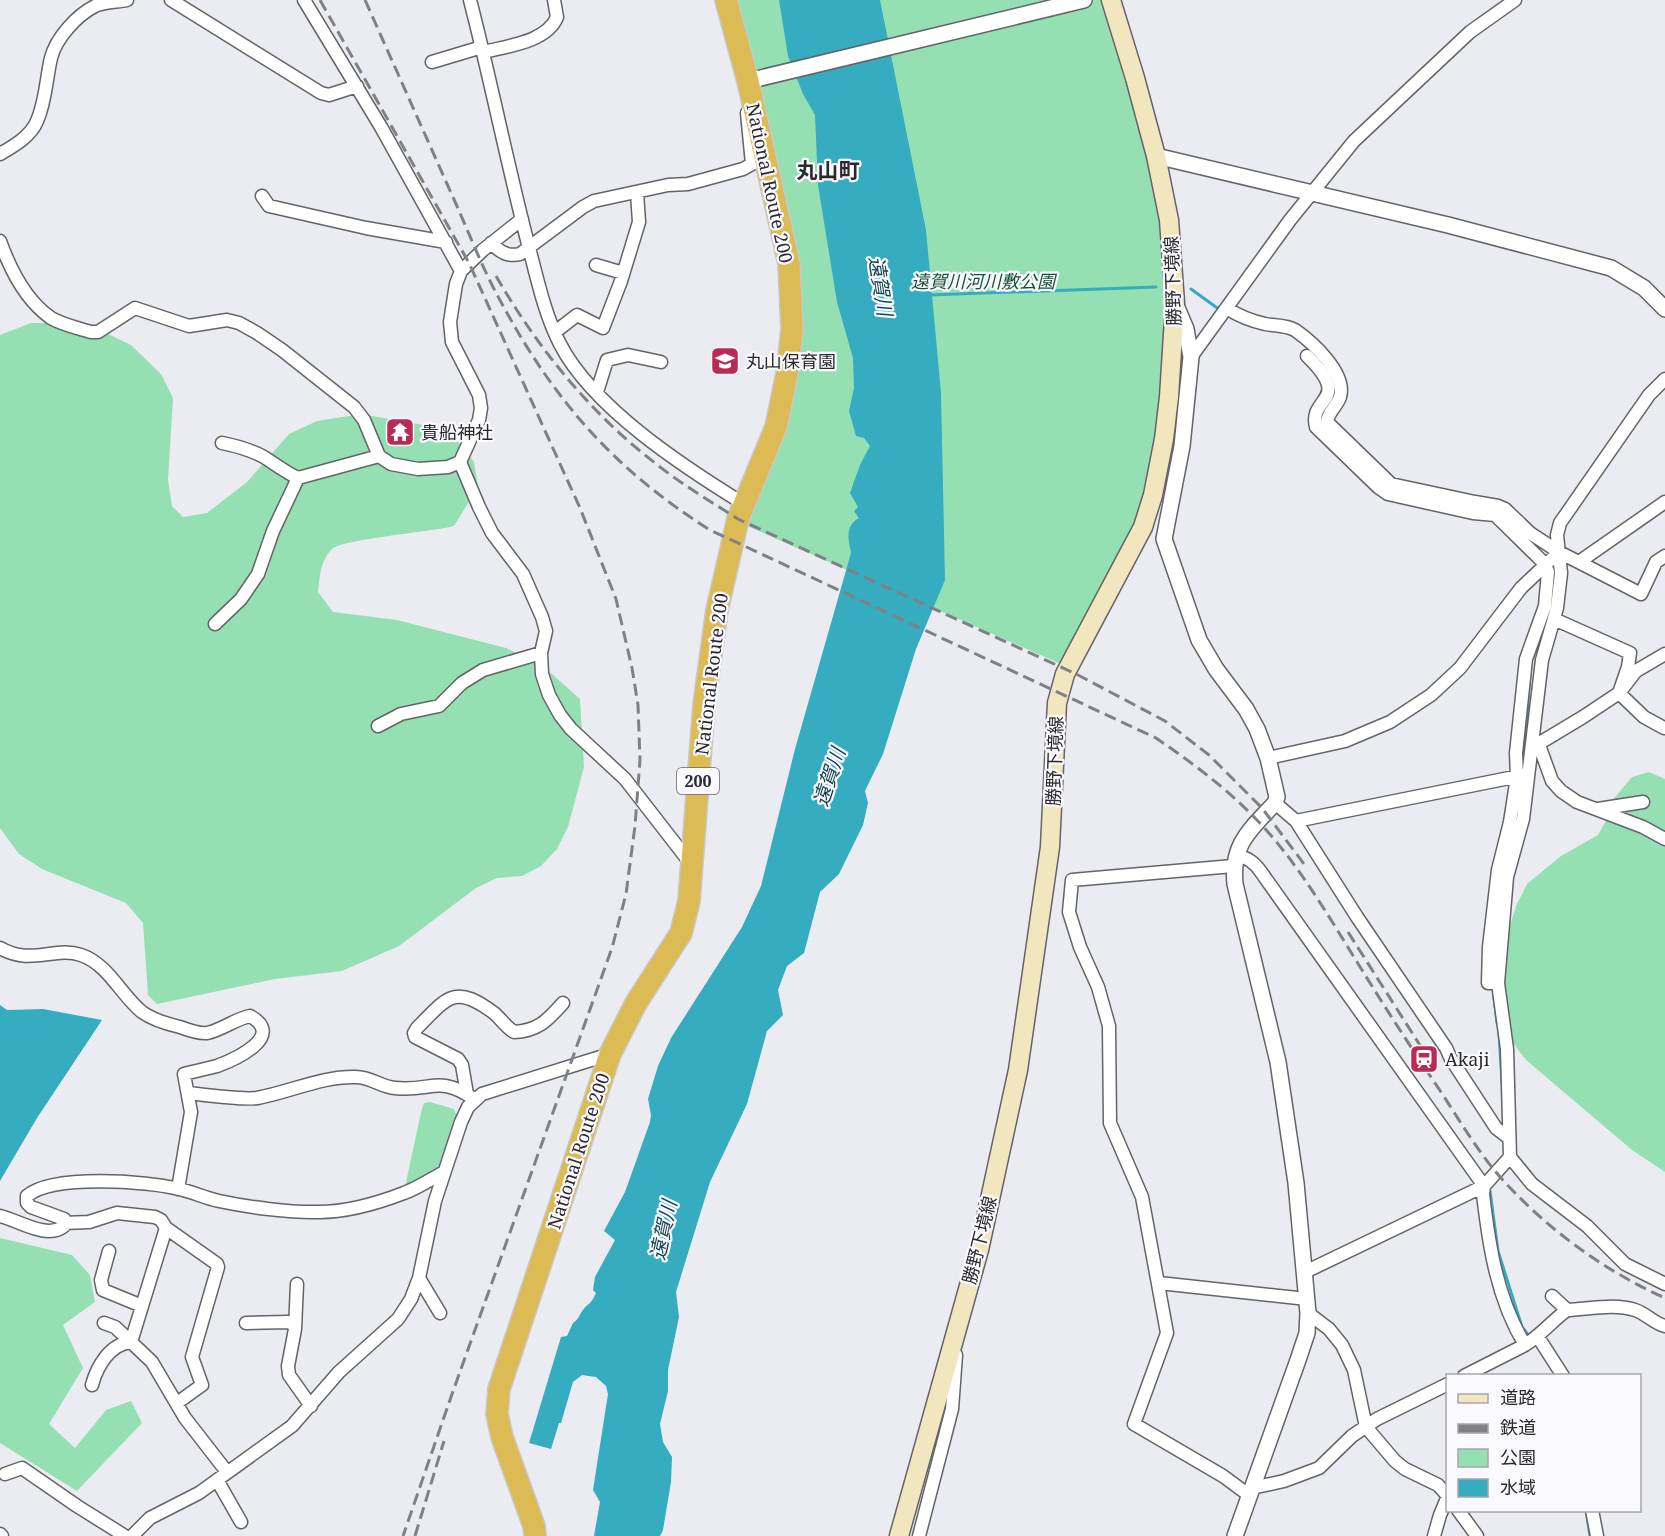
<svg xmlns="http://www.w3.org/2000/svg" width="1665" height="1536" font-family="'Noto Serif','Noto Sans JP',serif">
  <style>
    .green { fill: #94e0b3 }
    .water { fill: #35acbf }
    .lines { fill: none; stroke-linecap: round; stroke-linejoin: round }
    .stream { stroke: #35acbf; stroke-width: 3 }
    .minor-casing { stroke: #636368; stroke-width: 15 }
    .tertiary-casing { stroke: #636368; stroke-width: 18 }
    .secondary-casing { stroke: #636368; stroke-width: 21 }
    .trunk-casing { stroke: #c8c8c8; stroke-width: 24 }
    .minor { stroke: #fff; stroke-width: 12 }
    .tertiary { stroke: #fff; stroke-width: 15 }
    .secondary { stroke: #f2e6bf; stroke-width: 18 }
    .trunk { stroke: #dcbb54; stroke-width: 21 }
    .rail { stroke: #808184; stroke-width: 3; stroke-dasharray: 12 6; stroke-linecap: butt }
    .labels { text-anchor: middle; dominant-baseline: central; stroke-width: 4.5; stroke-linejoin: round; paint-order: stroke }
    .shield { fill: #f9f9ff; stroke: #68686b; stroke-width: 1.5 }
    .shield-label { font-size: 16px; font-weight: bold; fill: #2a2a2c }
    .street-label { font-size: 18px; fill: #2a2a2c; stroke: #f9f9ff }
    .park-label { font-size: 18px; font-style: italic; fill: #135233; stroke: #f9f9ff }
    .poi-label { font-size: 18px; fill: #2a2a2c; stroke: #f9f9ff; text-anchor: start }
    .water-label { font-size: 20px; font-style: italic; fill: #11444d; stroke: #f9f9ff }
    .quarter-label { font-size: 21px; font-weight: bold; fill: #2a2a2c; stroke: #f9f9ff }
  </style>
  <rect width="100%" height="100%" fill="#ebecf1"/>
  <path class="green" d="M734 0H1106L1164 221 1170 282 1165 399 1149 491 1133 533 1063 665 745 525 800 318Z
    M31 323H85L131 345 161 374 173 398 168 480 172 506 183 517 207 513 247 482 289 434 317 421 361 414 441 428 460 444 474 462 478 487 454 526C432 532 342 539 332 549 320 561 320 577 318 592L333 612 397 620 506 648 543 666 580 699 584 767 568 827 557 849 541 866 522 876 497 878 476 888 399 946 342 971 275 979 157 1004 148 995 143 923 126 903 42 869 19 854 0 828V335Z
    M1649 772 1665 779V1172L1632 1150 1526 1060 1506 1034 1499 1004 1509 929 1516 906 1527 884 1561 856 1598 835 1607 819 1610 803 1632 777Z
    M430 1102 454 1109 458 1120 444 1163 405 1187 422 1108 424 1103Z
    M0 1238 72 1255 90 1275 95 1302 63 1325 83 1368 49 1424 75 1448 106 1410 131 1401 142 1423 77 1491 0 1443Z"/>
  <path class="water" d="M779 0H880L926 230 941 393 945 580 916 649 883 754 865 791 868 803 863 825 839 874 820 892 804 953 787 966 778 990 783 1015 767 1031 747 1104 710 1182 676 1292 679 1317 668 1370V1391L660 1424 663 1442 672 1457 671 1482 663 1530 660 1536H594L600 1502 593 1490 608 1394 606 1386 596 1377 582 1375 573 1382 561 1423H559L551 1449 529 1443 561 1337 567 1336 573 1323C579 1319 579 1315 583 1310 589 1302 590 1306 596 1293L593 1290 595 1277 615 1240 604 1231 625 1192 650 1122 651 1115 648 1099 658 1066 671 1038 742 927 761 886 795 749 851 553C848 539 845 526 859 518L854 511 858 507 850 493 860 465 870 446 864 438 856 436 849 411 854 388 853 358 837 302 818 185 815 115 803 94 788 56Z
    M0 1005 7 1010 43 1009 102 1020 37 1118 0 1181Z"/>
  <g class="lines">
    <path class="stream" d="M1191 289 1220 310
      M929 295 1156 287
      M1527 537 1537 548
      M1535 651 1550 609
      M1523 766 1530 675
      M1517 818 1519 804
      M1493 988 1497 1023
      M1499 1032 1502 1083
      M1490 1191 1498 1251 1522 1327 1530 1337
      M1586 1510 1590 1536"/>
    <g class="minor-casing">
      <path id="minor" d="M171 0 321 93 329 95 357 86
        M304 0 381 127 461 271
        M470 0C491 81 507 163 528 244 537 277 544 313 560 344 593 408 684 467 744 504
        M484 52C507 46 547 42 557 17L554 0
        M432 62 482 47
        M0 154C14 146 31 136 37 121 46 101 46 79 51 58 56 38 77 15 95 6 104 2 117 2 127 0
        M262 196 269 206 366 228 446 242
        M0 241C10 269 25 300 51 318 63 325 78 328 91 332H98L135 308 189 326 227 320 239 323 257 333 282 350 354 407 364 420 379 456 391 464 418 469 448 467 460 462 479 420 481 408 479 395 452 342 450 322 456 284 461 271 483 250 522 219
        M491 243C500 252 508 257 520 254L583 207 594 201 668 185 688 184 743 169 752 164 747 113
        M596 265 623 273
        M1228 309C1239 316 1252 321 1265 324 1275 326 1285 325 1295 330 1312 342 1347 373 1340 397 1337 406 1328 412 1327 422L1391 484 1475 502 1498 506 1505 509 1530 533 1559 552 1641 594 1656 562 1665 556
        M555 332 577 315 603 328 621 281 639 222 637 193
        M1307 356C1354 402 1308 396 1316 427L1378 487 1388 494 1473 513 1495 515 1545 564 1548 572 1545 606 1526 659 1516 753 1517 777 1510 822 1498 870 1489 947 1488 983H1498
        M1191 357 1290 220 1354 141 1470 32 1515 0
        M1665 379 1649 395 1560 523 1557 535 1561 573 1557 608 1542 660 1523 819 1507 877 1498 983 1507 1049 1510 1157 1532 1184 1587 1226 1625 1264 1665 1284
        M597 392 607 360 628 355 661 362
        M222 443C237 446 251 450 264 457 275 464 285 472 298 478
        M460 462 479 507 492 533 523 574 542 617 546 631 541 653 542 674 549 695 560 715 571 729 625 779 691 864
        M1579 562 1665 502
        M1554 619 1630 653 1628 667 1619 693 1644 717 1664 728
        M215 624 241 599 258 574 273 531 298 478 379 456
        M378 726 401 714 439 706 462 683 483 670 541 653
        M1539 745 1552 781 1561 791 1577 802 1643 827 1665 839
        M1533 747 1583 717 1619 693 1636 671 1665 654
        M1268 758 1345 741 1390 722 1431 695 1460 668 1521 588 1559 552
        M1275 803 1296 821 1357 917 1446 1048 1451 1059 1496 1128 1509 1138
        M1598 809 1643 802
        M1296 821 1524 775
        M1236 855C1248 858 1254 862 1261 872L1484 1186 1305 1272
        M1233 866 1072 880 1069 912 1080 947 1098 987 1109 1026 1110 1123 1142 1197 1167 1333 1134 1424 1223 1476 1250 1496
        M0 948C31 966 55 946 81 955 108 964 121 995 142 1012 153 1020 167 1024 180 1027 188 1030 199 1034 207 1033 222 1030 235 1019 250 1016 286 1036 236 1059 217 1066 206 1069 195 1071 184 1074L191 1112 178 1189
        M188 1093C206 1095 240 1100 257 1098 290 1092 322 1076 356 1077 371 1077 381 1087 395 1088 432 1092 438 1074 474 1099
        M467 1094 462 1065 458 1059 415 1037 414 1033 417 1028C447 998 454 983 494 1013 501 1019 506 1027 514 1032 538 1031 548 1020 563 1003
        M0 1216C18 1220 47 1240 64 1226V1219L31 1207 27 1203V1196C52 1174 147 1181 179 1189 193 1192 205 1198 219 1201 247 1207 291 1213 319 1212 346 1212 378 1203 404 1193 418 1188 431 1179 444 1172
        M64 1223 89 1222 117 1213 155 1217 161 1220 166 1228
        M109 1251 101 1280 103 1290 142 1306
        M419 1278 440 1313
        M1159 1283 1307 1299
        M1567 1310C1589 1309 1615 1303 1635 1310 1647 1314 1653 1323 1665 1326
        M1308 1313 1329 1329 1342 1345 1354 1370 1366 1427 1395 1461 1405 1469 1438 1485 1448 1496 1440 1515 1434 1536
        M104 1323 115 1327 131 1342
        M246 1323 288 1322 293 1324 295 1329 288 1366 289 1375 311 1406
        M295 1329 297 1284
        M1538 1337 1563 1376
        M1525 1345C1541 1335 1552 1321 1567 1310L1552 1296
        M1464 1376 1525 1345C1497 1299 1489 1246 1483 1194L1484 1186 1510 1157
        M92 1385C97 1366 110 1344 131 1342
        M177 1403 202 1385 192 1357 218 1267 217 1264 166 1228 131 1342 152 1362 185 1418 227 1472
        M5 1474 22 1468 77 1506 125 1536
        M217 1480 241 1522
        M1252 1488 1284 1481 1319 1468 1352 1436 1377 1419 1448 1384
        M1458 1510 1477 1536
        M1592 1510 1597 1536
        M0 1534 2 1536
        M132 1536 150 1518 199 1493 292 1426 339 1372 398 1319 411 1299 419 1278 435 1201 461 1122 468 1107 482 1094 610 1054
        M919 1536 952 1409 956 1355"/>
    </g>
    <g class="tertiary-casing">
      <path id="tertiary" d="M748 81 1084 0
        M1156 156 1448 225 1611 268 1644 288 1665 309
        M1175 303 1186 329 1191 357 1182 446 1164 539 1199 640 1216 669 1246 709 1257 729 1268 758 1277 797 1275 803C1250 830 1231 844 1235 884L1278 1062 1296 1183 1308 1313 1307 1333 1298 1360 1235 1536"/>
    </g>
    <g class="secondary-casing">
      <path id="secondary" d="M899 1536 979 1250 1018 1070 1050 847 1057 703 1065 674 1143 527 1153 495 1164 439 1169 397 1175 303 1169 220 1156 156 1135 78 1111 0"/>
    </g>
    <g class="trunk-casing">
      <path id="trunk" d="M535 1536 534 1526 502 1437 497 1414 499 1389 610 1054 636 1003 681 933 689 901 704 705 717 610 738 519 776 427 788 369 792 328 789 264 748 81 726 0"/>
    </g>
    <use href="#minor" class="minor"/>
    <use href="#tertiary" class="tertiary"/>
    <use href="#secondary" class="secondary"/>
    <use href="#trunk" class="trunk"/>
    <path class="rail" d="M320 0 469 263 580 508 616 599 632 668 638 705 640 760 635 826 626 894 612 948 452 1394 403 1536
      M365 0C394 65 423 130 452 195 468 230 482 268 501 302 554 401 615 470 710 530L1156 738C1191 762 1225 787 1255 818 1296 860 1326 912 1357 962 1384 1006 1412 1049 1441 1092 1460 1121 1478 1152 1501 1178 1547 1229 1603 1270 1665 1298
      M496 276C537 347 590 413 655 463 681 484 710 501 738 519L1078 675 1165 721 1209 755 1262 808 1304 864
      M1348 932 1430 1061
      M415 1536 444 1441"/>
  </g>
  <defs>
    <g id="school-square" transform="scale(1.5)"><rect x="-9" y="-9" width="18" height="18" rx="4" fill="#ba2a54" stroke="#f9f9ff"/><path d="M0-5L7-2L0 1L-7-2ZM-4 1L0 2.5L4 1V4Q0 6-4 4Z" fill="#fff"/></g>
    <g id="temple-square" transform="scale(1.5)"><rect x="-9" y="-9" width="18" height="18" rx="4" fill="#ba2a54" stroke="#f9f9ff"/><path d="M0-6L5-2H3V0L6.5 2.5H4V6H1.5V3h-3V6H-4V2.5H-6.5L-3 0V-2H-5Z" fill="#fff"/></g>
    <g id="station-square" transform="scale(1.5)"><rect x="-9" y="-9" width="18" height="18" rx="4" fill="#ba2a54" stroke="#f9f9ff"/><path d="M-3-6H3Q5-6 5-4V2Q5 4 3 4L4.5 6H3L1.5 4h-3L-3 6H-4.5L-3 4Q-5 4-5 2V-4Q-5-6-3-6ZM-3.5-4v3h7v-3ZM-3.5 1v1.5H-2V1ZM2 1v1.5H3.5V1Z" fill="#fff"/></g>
  </defs>
  <g fill-rule="evenodd">
    <use href="#school-square" x="725" y="361"/>
    <use href="#temple-square" x="400" y="432"/>
    <use href="#station-square" x="1424" y="1059"/>
  </g>
  <g class="labels">
    <rect class="shield" x="677" y="768" width="42" height="26" rx="4.5"/>
    <g class="shield-label">
      <text x="698" y="781">200</text>
    </g>
    <g class="street-label">
      <text transform="translate(770 183) rotate(78)">National Route 200</text>
      <text transform="translate(1172 281) rotate(-92)">勝野下境線</text>
      <text transform="translate(711 674) rotate(-83)">National Route 200</text>
      <text transform="translate(1054 761) rotate(-88)">勝野下境線</text>
      <text transform="translate(578 1151) rotate(-72)">National Route 200</text>
      <text transform="translate(979 1240) rotate(-76)">勝野下境線</text>
    </g>
    <g class="park-label">
      <text x="983" y="281">遠賀川河川敷公園</text>
    </g>
    <g class="poi-label">
      <text x="746" y="361">丸山保育園</text>
      <text x="421" y="432">貴船神社</text>
      <text x="1445" y="1059">Akaji</text>
    </g>
    <g class="water-label">
      <text transform="translate(881 286) rotate(81)">遠賀川</text>
      <text transform="translate(829 777) rotate(-72)">遠賀川</text>
      <text transform="translate(663 1230) rotate(-78)">遠賀川</text>
    </g>
    <g class="quarter-label">
      <text x="828" y="170">丸山町</text>
    </g>
  </g>
  <rect x="1446" y="1374" width="195" height="138" fill="#f9f9ff" stroke="#a6a6ab" stroke-width="1.5"/>
  <rect x="1458" y="1394" width="30" height="9" fill="#f2e6bf" stroke="#a6a6ab" stroke-width="1.5"/>
  <text x="1500" y="1404" font-size="18" fill="#2a2a2c">道路</text>
  <rect x="1458" y="1424" width="30" height="9" fill="#808184" stroke="#a6a6ab" stroke-width="1.5"/>
  <text x="1500" y="1434" font-size="18" fill="#2a2a2c">鉄道</text>
  <rect x="1458" y="1449" width="30" height="18" fill="#94e0b3" stroke="#a6a6ab" stroke-width="1.5"/>
  <text x="1500" y="1464" font-size="18" fill="#2a2a2c">公園</text>
  <rect x="1458" y="1479" width="30" height="18" fill="#35acbf" stroke="#a6a6ab" stroke-width="1.5"/>
  <text x="1500" y="1494" font-size="18" fill="#2a2a2c">水域</text>
</svg>
